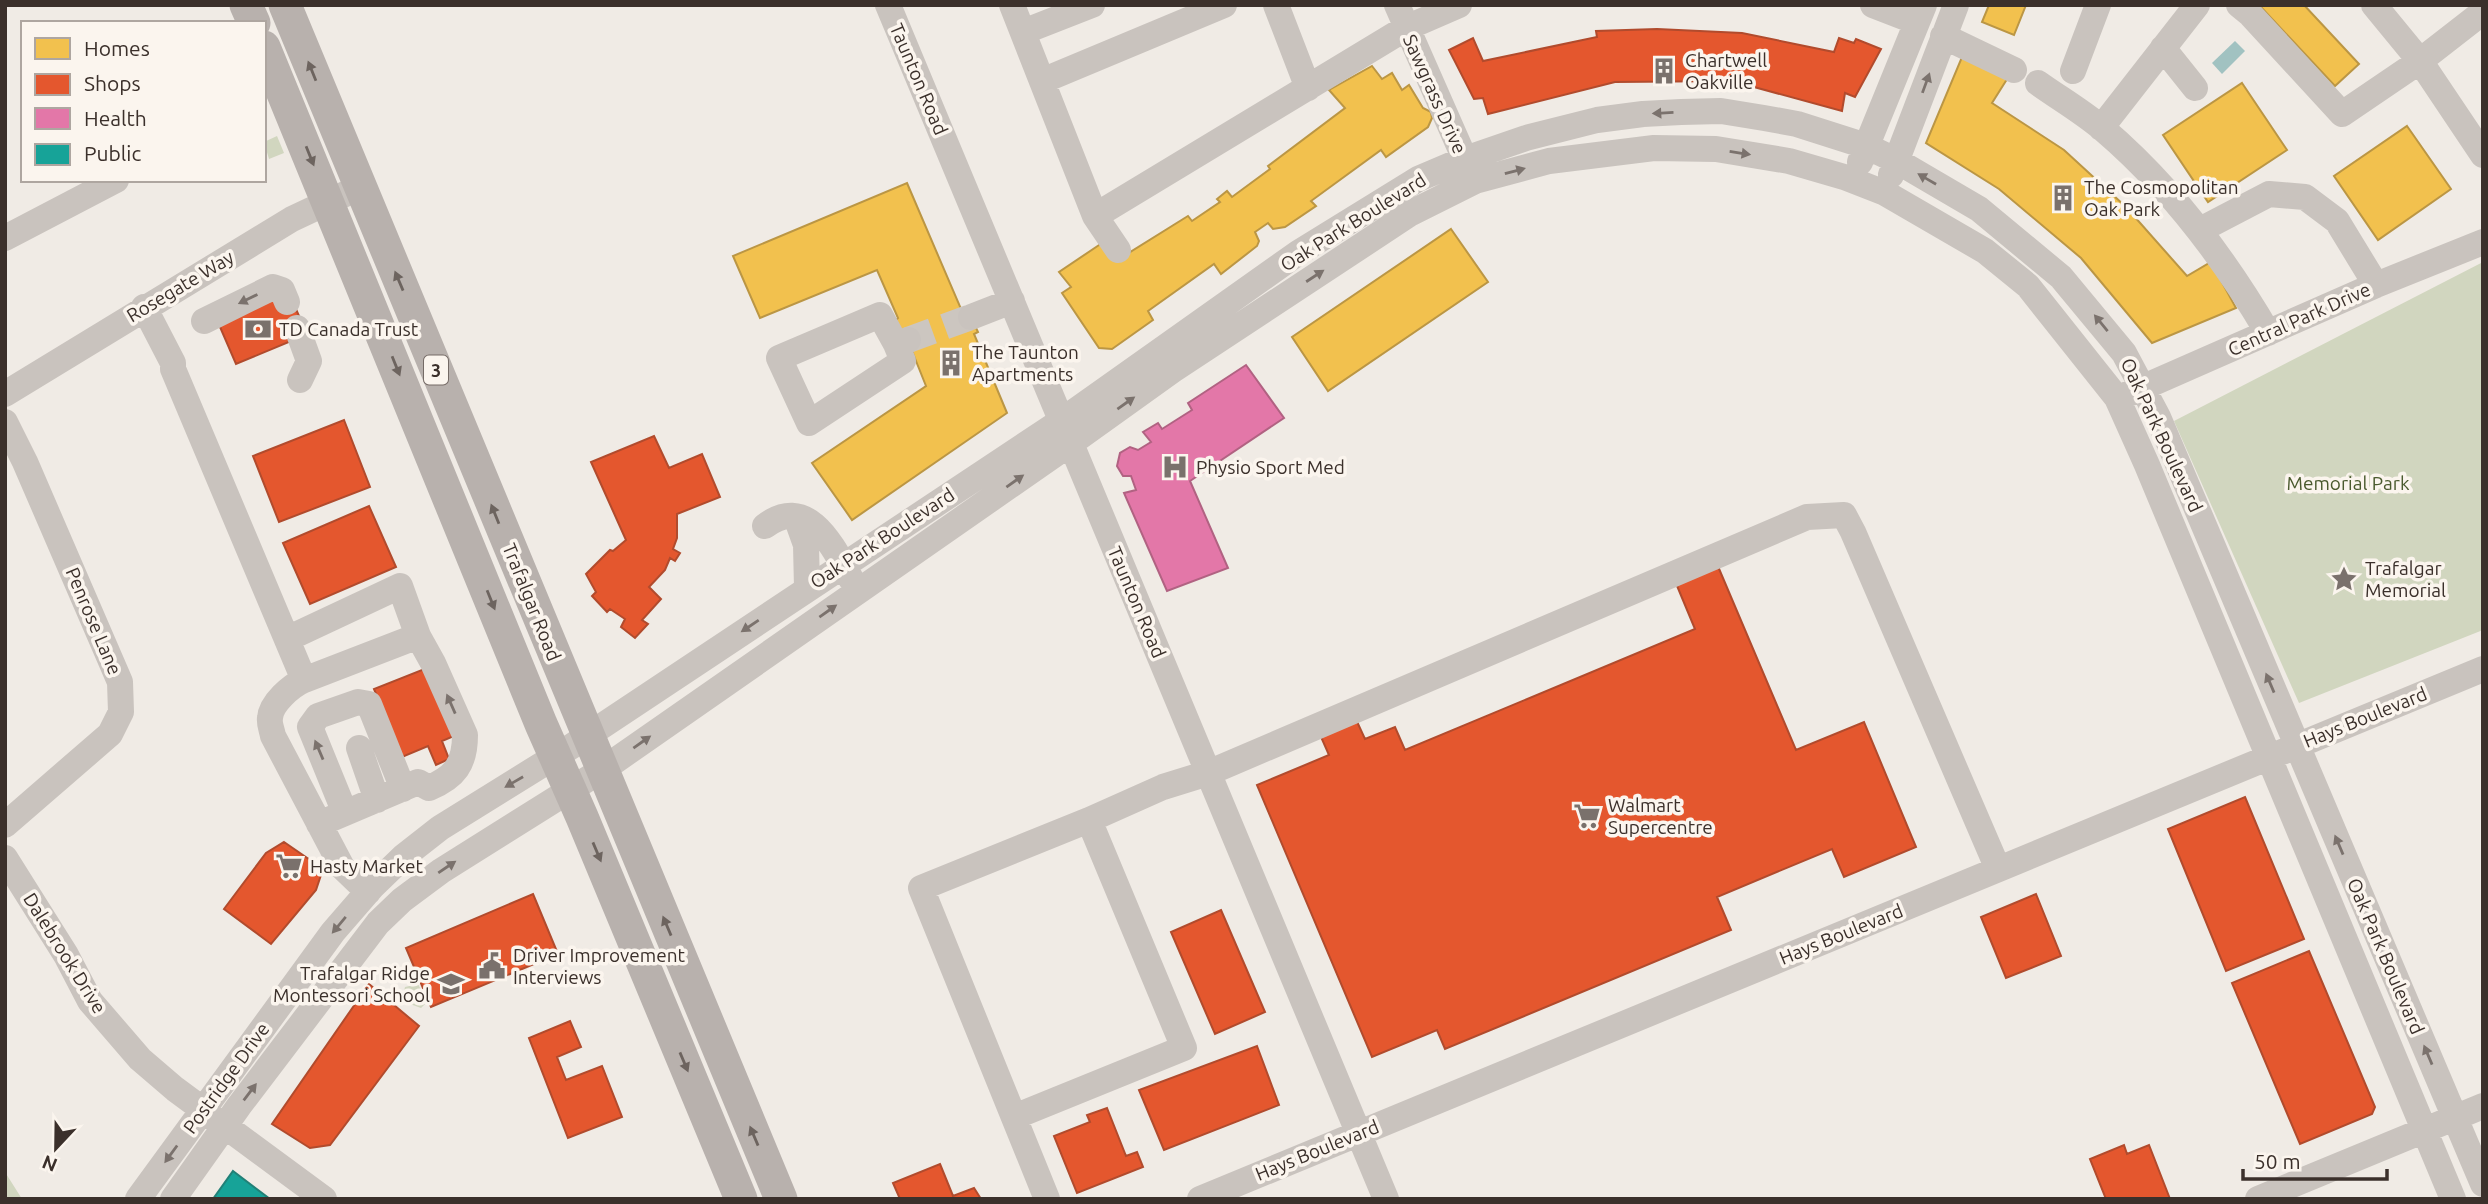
<svg xmlns="http://www.w3.org/2000/svg" width="2488" height="1204" font-family="Ubuntu,sans-serif">
  <style>
    .green { fill: #d1d6bf }
    .water { fill: #a1c2c1 }
    .homes { fill: #f2c14e; stroke: #bb9644; stroke-width: 2 }
    .shops { fill: #e4572e; stroke: #b14b2d; stroke-width: 2 }
    .health { fill: #e377a8; stroke: #b16282; stroke-width: 2 }
    .public { fill: #17a398; stroke: #228077; stroke-width: 2 }
    .lines { fill: none; stroke-linecap: round; stroke-linejoin: round }
    .minor-tunnel { stroke: #ccc6c0; stroke-width: 26; stroke-dasharray: 26 13; stroke-linecap: butt }
    .minor { stroke: #c9c3be; stroke-width: 26 }
    .major { stroke: #b8b1ad; stroke-width: 33 }
    .oneway { fill: #6d645f }
    .oneway2 { fill: #7b726d }
    .labels { text-anchor: middle; dominant-baseline: central; stroke-width: 7; stroke-linejoin: round; paint-order: stroke }
    .shield { fill: #fbf5ee; stroke: #756b66; stroke-width: 2 }
    .shield-label { font-size: 18px; font-weight: bold; fill: #3b302b }
    .poi-label { font-size: 19px; fill: #3b302b; stroke: #fbf5ee; text-anchor: start }
    .street-label { font-size: 19px; fill: #3b302b; stroke: #fbf5ee }
    .park-label { font-size: 19px; fill: #4a5a2e; stroke: #fbf5ee }
  </style>
  <rect width="100%" height="100%" fill="#f0ebe5"/>
  <path class="green" d="M277 136 284 153 269 159 264 142Z
    M2483 262V630L2299 703 2174 421Z
    M418 984 427 1002 421 1008 410 1004 404 991 405 987Z
    M5 1172 22 1199H5Z"/>
  <path class="water" d="M2235 41 2245 51 2222 74 2212 63Z"/>
  <path class="homes" d="M1989 5H2026L2014 35 1982 22Z
    M2259 5H2304L2359 64 2335 86Z
    M1962 57 2009 76 1992 103 2064 150 2126 207 2187 276 2211 262 2236 308 2152 343 2081 258 1999 189 1926 143Z
    M1372 66 1382 79 1392 73 1402 90 1409 85 1423 108 1431 112 1432 118 1428 127 1386 157 1381 150 1311 201 1316 206 1285 227 1273 229 1268 223 1255 232 1259 241 1257 246 1221 274 1214 264 1148 311 1153 320 1112 349 1099 348 1062 293 1071 287 1059 272 1105 241 1119 259 1188 216 1192 221 1220 202 1217 199 1227 191 1232 197 1270 169 1268 166 1345 108 1329 90Z
    M2242 83 2287 150 2208 202 2163 135Z
    M2407 126 2451 189 2378 240 2334 176Z
    M907 183 961 309 966 307 978 332 974 334 1007 413 852 520 812 463 926 386 906 336 895 321 898 318 877 270 760 318 733 256Z
    M1451 229 1488 282 1328 391 1292 337Z"/>
  <path class="shops" d="M1657 29 1742 33 1834 52 1839 38 1854 43 1856 39 1881 49 1855 97 1845 93 1842 111 1732 81 1615 82 1488 114 1483 98 1474 99 1449 50 1473 38 1483 61 1597 37 1596 31Z
    M277 295 292 300 303 325 296 339 236 364 217 320Z
    M344 420 370 487 279 522 253 456Z
    M654 436 669 468 702 454 720 497 677 514V538L673 549 680 553 675 561 670 558 665 570 649 587 661 599 642 620 648 624 635 638 621 627 625 619 610 609 607 612 592 596 596 592 586 574 610 550 613 551 626 540 591 462Z
    M369 506 396 567 310 604 283 543Z
    M1717 564 1796 750 1864 722 1916 847 1844 877 1832 849 1717 897 1731 930 1445 1049 1437 1030 1372 1057 1257 785 1329 755 1318 730 1354 715 1365 739 1395 727 1405 750 1695 629 1675 581Z
    M427 668 454 736 442 741 449 759 436 765 428 746 402 757 374 689Z
    M2245 797 2304 939 2226 971 2168 829Z
    M284 842 323 869 316 890 271 944 224 909 266 853Z
    M533 894 558 954 431 1007 406 948Z
    M2036 894 2061 956 2006 978 1981 917Z
    M1221 910 1265 1012 1215 1034 1171 932Z
    M2309 951 2375 1107 2372 1114 2300 1144 2232 983Z
    M369 984 419 1026 330 1145 310 1148 272 1124Z
    M570 1021 581 1047 557 1057 566 1080 602 1066 622 1117 568 1138 529 1038Z
    M1257 1046 1279 1105 1164 1150 1139 1090Z
    M1107 1108 1126 1156 1137 1152 1143 1167 1077 1193 1054 1136 1090 1122 1087 1115Z
    M2124 1145 2127 1154 2149 1145 2170 1199H2106L2090 1159Z
    M940 1164 953 1196 974 1188 981 1199H900L893 1183Z"/>
  <path class="health" d="M1246 365 1284 418 1190 481 1228 568 1167 591 1124 493 1136 490 1131 476H1123L1117 466 1120 453 1130 447 1138 450 1151 442 1143 432 1158 423 1162 429 1192 410 1188 403Z"/>
  <path class="public" d="M233 1171 270 1199H213Z"/>
  <g class="lines">
    <path class="minor-tunnel" d="M908 340 971 317"/>
    <path class="minor" d="M888 5 1386 1199
      M1012 5 1095 216 1406 28 1459 5
      M1276 5 1308 88
      M1397 5 1471 173
      M1873 5 1917 22
      M2239 5 2250 14 2342 114 2420 61 2483 12
      M2374 5 2420 61 2483 155
      M1023 32 1092 5
      M1943 36 2014 70
      M2163 48 2195 88
      M2073 71 2098 5
      M1042 81 1224 5
      M2038 83C2059 98 2083 112 2103 129 2171 187 2223 256 2268 333
      M2101 128 2197 5
      M1860 162 1924 5
      M1891 175 1956 5
      M1095 216 1118 250
      M2200 230 2269 194 2305 197 2337 221 2376 285
      M5 238 116 180
      M144 307 173 363V369L304 680C291 686 271 703 270 718 269 724 272 730 273 736L342 867 368 892
      M971 317 1012 301
      M204 321 273 287 282 290 287 302
      M297 328 309 361 300 380
      M896 344 880 315 779 358 809 423 903 361 896 344 908 340
      M5 394 292 219 360 187
      M2128 394 2376 285 2483 242
      M5 422 25 462 120 682 121 712 110 734 5 825
      M796 517 806 545 807 588
      M765 526C808 493 833 547 851 579
      M287 639 400 586 418 636 304 680
      M359 748 377 800
      M345 813 310 727 318 716 358 702 369 704 403 789
      M319 824 418 782 429 788C455 777 465 764 465 735L433 663 418 636
      M5 858 66 955 90 1001 140 1059 175 1089 324 1199
      M1014 1117 1184 1048 1089 820
      M138 1199 333 932 372 887 403 857 440 828 572 746 1061 421 1298 253 1418 179 1465 159 1526 138 1597 120 1643 114 1681 112 1721 111 1764 118 1797 124 1866 146 1897 161 1979 209 2061 277 2124 353 2158 417 2483 1184
      M173 1199 239 1106 378 923 402 900 441 871 602 770 1071 443 1173 370 1411 213 1475 181 1549 161 1654 148 1716 149 1789 161 1844 177 1885 193 1985 251 2028 286 2117 398 2147 465 2453 1199
      M1047 1199 921 888 1089 820 1163 787 1208 773 1807 517 1844 515 1853 532 1998 869
      M1200 1199 2483 669
      M2258 1199 2483 1106"/>
    <path class="major" d="M246 5 254 23
      M285 5 781 1199
      M264 47 541 724 582 817 741 1199"/>
  </g>
  <defs><path id="oneway-solid" d="M-6-.8H1V-3.2L6.5 0L1 3.2V.8H-6Z" transform="scale(1.75)"/></defs>
  <g class="oneway">
    <use href="#oneway-solid" transform="translate(312 71) rotate(-112)"/>
    <use href="#oneway-solid" transform="translate(310 156) rotate(68)"/>
    <use href="#oneway-solid" transform="translate(399 281) rotate(-113)"/>
    <use href="#oneway-solid" transform="translate(396 366) rotate(68)"/>
    <use href="#oneway-solid" transform="translate(495 514) rotate(-112)"/>
    <use href="#oneway-solid" transform="translate(491 600) rotate(68)"/>
    <use href="#oneway-solid" transform="translate(597 852) rotate(67)"/>
    <use href="#oneway-solid" transform="translate(667 926) rotate(-113)"/>
    <use href="#oneway-solid" transform="translate(684 1062) rotate(67)"/>
    <use href="#oneway-solid" transform="translate(754 1136) rotate(-113)"/>
  </g>
  <g class="oneway2">
    <use href="#oneway-solid" transform="translate(1926 83) rotate(-70)"/>
    <use href="#oneway-solid" transform="translate(1663 113) rotate(177)"/>
    <use href="#oneway-solid" transform="translate(1740 153) rotate(9)"/>
    <use href="#oneway-solid" transform="translate(1515 171) rotate(-15)"/>
    <use href="#oneway-solid" transform="translate(1927 179) rotate(-150)"/>
    <use href="#oneway-solid" transform="translate(1315 276) rotate(-33)"/>
    <use href="#oneway-solid" transform="translate(248 299) rotate(154)"/>
    <use href="#oneway-solid" transform="translate(2101 323) rotate(-129)"/>
    <use href="#oneway-solid" transform="translate(1126 403) rotate(-35)"/>
    <use href="#oneway-solid" transform="translate(1015 481) rotate(-35)"/>
    <use href="#oneway-solid" transform="translate(828 611) rotate(-35)"/>
    <use href="#oneway-solid" transform="translate(750 626) rotate(146)"/>
    <use href="#oneway-solid" transform="translate(2270 683) rotate(-113)"/>
    <use href="#oneway-solid" transform="translate(451 704) rotate(-114)"/>
    <use href="#oneway-solid" transform="translate(642 742) rotate(-35)"/>
    <use href="#oneway-solid" transform="translate(319 750) rotate(-113)"/>
    <use href="#oneway-solid" transform="translate(514 782) rotate(150)"/>
    <use href="#oneway-solid" transform="translate(2339 845) rotate(-113)"/>
    <use href="#oneway-solid" transform="translate(447 867) rotate(-34)"/>
    <use href="#oneway-solid" transform="translate(339 925) rotate(130)"/>
    <use href="#oneway-solid" transform="translate(2428 1055) rotate(-113)"/>
    <use href="#oneway-solid" transform="translate(250 1092) rotate(-53)"/>
    <use href="#oneway-solid" transform="translate(171 1154) rotate(126)"/>
  </g>
  <defs>
    <g id="building-bare" transform="scale(2.1)"><path d="M-4-6H4V6H1V3H-1V6H-4ZM-2.5-4.3h1.7v1.8h-1.7ZM.8-4.3h1.7v1.8H.8ZM-2.5-1h1.7V.8h-1.7ZM.8-1h1.7V.8H.8Z" fill="#7a716c" stroke="#fbf5ee" stroke-width="2.5" paint-order="stroke"/></g>
    <g id="bank-bare" transform="scale(2.1)"><path d="M-6-4H6V4H-6ZM0-2.3a2.3 2.3 0 1 0 0 4.6a2.3 2.3 0 1 0 0-4.6Z" fill="#7a716c" stroke="#fbf5ee" stroke-width="2.5" paint-order="stroke"/></g>
    <g id="hospital-bare" transform="scale(2.1)"><path d="M-5-5h3v3.5h4V-5h3V5h-3V1.5h-4V5h-3Z" fill="#7a716c" stroke="#fbf5ee" stroke-width="2.5" paint-order="stroke"/></g>
    <g id="sight-bare" transform="scale(2.1)"><path d="M0-6L1.8-2.2L6-1.7L2.9 1.2L3.7 5.4L0 3.3L-3.7 5.4L-2.9 1.2L-6-1.7L-1.8-2.2Z" fill="#7a716c" stroke="#fbf5ee" stroke-width="2.5" paint-order="stroke"/></g>
    <g id="supermarket-bare" transform="scale(2.1)"><path d="M-6-5.5h2.5l.6 2H6L4.5 2H-2.5L-4.4-4H-6ZM-1.5 3.2a1.3 1.3 0 1 0 .1 0ZM3 3.2a1.3 1.3 0 1 0 .1 0Z" fill="#7a716c" stroke="#fbf5ee" stroke-width="2.5" paint-order="stroke"/></g>
    <g id="civic-bare" transform="scale(2.1)"><path d="M-.6-6.5H3V-4.5H.6V-3L4-1V1h2V6H-6V1h2V-1L-.6-3ZM-1.2 2.5V6h2.4V2.5Z" fill="#7a716c" stroke="#fbf5ee" stroke-width="2.5" paint-order="stroke"/></g>
    <g id="school-bare" transform="scale(2.1)"><path d="M0-5L7-2L0 1L-7-2ZM-4 1L0 2.5L4 1V4Q0 6-4 4Z" fill="#7a716c" stroke="#fbf5ee" stroke-width="2.5" paint-order="stroke"/></g>
  </defs>
  <g fill-rule="evenodd">
    <use href="#building-bare" x="1664" y="71"/>
    <use href="#building-bare" x="2063" y="198"/>
    <use href="#bank-bare" x="258" y="329"/>
    <use href="#building-bare" x="951" y="363"/>
    <use href="#hospital-bare" x="1175" y="467"/>
    <use href="#sight-bare" x="2344" y="579"/>
    <use href="#supermarket-bare" x="1587" y="816"/>
    <use href="#supermarket-bare" x="289" y="866"/>
    <use href="#civic-bare" x="492" y="966"/>
    <use href="#school-bare" x="451" y="984"/>
  </g>
  <g class="labels">
    <rect class="shield" x="424" y="355.5" width="24" height="29" rx="5"/>
    <g class="shield-label">
      <text x="436" y="370">3</text>
    </g>
    <g class="poi-label">
      <text x="1685" y="60">Chartwell<tspan x="1685" dy="22">Oakville</tspan></text>
      <text x="2084" y="187">The Cosmopolitan<tspan x="2084" dy="22">Oak Park</tspan></text>
      <text x="279" y="329">TD Canada Trust</text>
      <text x="972" y="352">The Taunton<tspan x="972" dy="22">Apartments</tspan></text>
      <text x="1196" y="467">Physio Sport Med</text>
      <text x="2365" y="568">Trafalgar<tspan x="2365" dy="22">Memorial</tspan></text>
      <text x="1608" y="805">Walmart<tspan x="1608" dy="22">Supercentre</tspan></text>
      <text x="310" y="866">Hasty Market</text>
      <text x="513" y="955">Driver Improvement<tspan x="513" dy="22">Interviews</tspan></text>
      <text x="430" y="973" text-anchor="end">Trafalgar Ridge<tspan x="430" dy="22">Montessori School</tspan></text>
    </g>
    <g class="street-label">
      <text transform="translate(919 79) rotate(67)">Taunton Road</text>
      <text transform="translate(1435 94) rotate(66)">Sawgrass Drive</text>
      <text transform="translate(1353 222) rotate(-32)">Oak Park Boulevard</text>
      <text transform="translate(180 286) rotate(-31)">Rosegate Way</text>
      <text transform="translate(2299 319) rotate(-24)">Central Park Drive</text>
      <text transform="translate(2162 435) rotate(65)">Oak Park Boulevard</text>
      <text transform="translate(882 538) rotate(-33)">Oak Park Boulevard</text>
      <text transform="translate(532 602) rotate(68)">Trafalgar Road</text>
      <text transform="translate(1137 602) rotate(67)">Taunton Road</text>
      <text transform="translate(94 621) rotate(67)">Penrose Lane</text>
      <text transform="translate(2365 717) rotate(-22)">Hays Boulevard</text>
      <text transform="translate(1841 934) rotate(-22)">Hays Boulevard</text>
      <text transform="translate(65 953) rotate(58)">Dalebrook Drive</text>
      <text transform="translate(2386 956) rotate(67)">Oak Park Boulevard</text>
      <text transform="translate(226 1078) rotate(-54)">Postridge Drive</text>
      <text transform="translate(1317 1150) rotate(-22)">Hays Boulevard</text>
    </g>
    <g class="park-label">
      <text x="2348" y="483">Memorial Park</text>
    </g>
  </g>
  <rect width="2488" height="1204" fill="none" stroke="#3b302b" stroke-width="14"/>
  <rect x="21" y="21" width="245" height="161" fill="#fbf5ee" stroke="#aea6a0" stroke-width="2"/>
  <rect x="35" y="38" width="35" height="21" fill="#f2c14e" stroke="#aea6a0" stroke-width="2"/>
  <text x="84" y="56" font-size="21" fill="#3b302b">Homes</text>
  <rect x="35" y="74" width="35" height="21" fill="#e4572e" stroke="#aea6a0" stroke-width="2"/>
  <text x="84" y="91" font-size="21" fill="#3b302b">Shops</text>
  <rect x="35" y="108" width="35" height="21" fill="#e377a8" stroke="#aea6a0" stroke-width="2"/>
  <text x="84" y="126" font-size="21" fill="#3b302b">Health</text>
  <rect x="35" y="144" width="35" height="21" fill="#17a398" stroke="#aea6a0" stroke-width="2"/>
  <text x="84" y="161" font-size="21" fill="#3b302b">Public</text>
  <g transform="translate(56 1148) rotate(202)" stroke="#fbf5ee" stroke-width="5" paint-order="stroke">
  <path d="M0-5L12 26L0 18L-12 26Z" fill="#3b302b"/>
  <text y="-10" font-size="19" font-weight="bold" text-anchor="middle" fill="#3b302b">N</text>
  </g>
  <path d="M2243 1169v10h144v-10" fill="none" stroke="#3b302b" stroke-width="3.5"/>
  <text x="2254" y="1169" font-size="21" fill="#3b302b" stroke="#fbf5ee" stroke-width="5" paint-order="stroke">50 m</text>
</svg>
